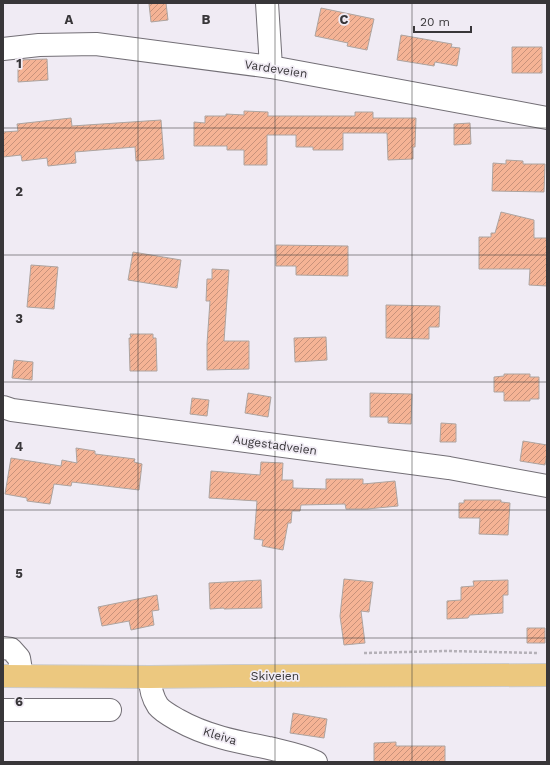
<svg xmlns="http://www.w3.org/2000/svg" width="550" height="765" font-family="'Work Sans',sans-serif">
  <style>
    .building { fill: url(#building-hatch); stroke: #ada4a0 }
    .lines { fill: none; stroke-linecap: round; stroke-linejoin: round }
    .minor-casing { stroke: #736f76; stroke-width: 24 }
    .major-casing { stroke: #cbcbcc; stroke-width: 24 }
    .path { stroke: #b4b0b7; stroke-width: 2.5; stroke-dasharray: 3 2; stroke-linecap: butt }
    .minor { stroke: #fff; stroke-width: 22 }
    .major { stroke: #ecc87f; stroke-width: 22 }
    .grid { fill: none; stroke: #383639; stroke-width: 1; stroke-opacity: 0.55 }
    .labels { text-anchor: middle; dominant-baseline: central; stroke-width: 3.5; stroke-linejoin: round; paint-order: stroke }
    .street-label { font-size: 12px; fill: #383639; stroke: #f0ebf4 }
    .grid-label { font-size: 13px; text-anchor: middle; font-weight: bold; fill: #383639; stroke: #f0ebf4; stroke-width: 3.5; stroke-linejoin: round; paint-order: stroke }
  </style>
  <defs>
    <pattern id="building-hatch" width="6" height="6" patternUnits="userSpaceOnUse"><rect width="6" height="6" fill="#f5b395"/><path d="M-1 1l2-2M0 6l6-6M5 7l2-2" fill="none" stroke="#c7927b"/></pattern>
  </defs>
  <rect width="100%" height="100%" fill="#f0ebf4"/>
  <path class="building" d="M156 3H166L168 20 151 22 149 4Z
    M321 8 374 19 367 50 347 46 348 43 315 36Z
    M401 35 452 44 451 47 460 48 457 66 435 62 434 66 397 60Z
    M512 47H542V73H512Z
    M47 59 48 80 18 82V60Z
    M244 111 268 112V116H355V112H373V118H416L415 147H413V159L388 160 387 133H343V150H313V147H296V135H267V165H244V150H227V146H194V122L205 123V116H226V114L244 115Z
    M71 118 72 126 161 120 164 159 136 161 135 147 75 152 76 163 48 166 47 158 22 161 21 155 3 157V132L18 131 17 124Z
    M470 123 471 144 454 145V124Z
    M506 160 523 161V164H545L544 192 492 191 493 163 506 164Z
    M501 212 534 220V238H547V286L529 285 530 269H479V237H491V233H495Z
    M276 245 348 246V276L296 275V266H276Z
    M133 252 181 260 177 288 128 280Z
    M31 265 58 267 54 309 27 307Z
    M212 269 229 270 224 341H249V369L207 370V344L210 301H206L207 279H212Z
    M386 305 440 306 439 327H429V339L386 338Z
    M130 334H153V338H156L157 371H130L129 338H131Z
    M326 337 327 360 295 362 294 338Z
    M14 360 33 362 32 380 12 378Z
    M504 374H530V377H539V399H530V401H504V392H494V377L504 376Z
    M248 393 271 397 268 417 245 413Z
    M370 393 412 394 411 424 388 423V417H370Z
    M192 398 209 400 207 416 190 414Z
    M441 423 456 424V442H440Z
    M523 441 547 445V454L545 465 520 461Z
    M76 448 95 451V454L135 459 134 462 142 464 139 490 72 482 71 486 54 484 50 504 27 501V498L5 494 11 458 61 466 62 460 77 463Z
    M261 462 283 463 282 480H293V488L326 489V479H363V484L395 481 398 506 367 509H346L345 504 301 505 300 511H292L291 523H288L283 550 262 546 263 540 254 539 257 501 209 498 211 471 260 475Z
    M464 500H501V502L510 503 508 535 479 534 480 518H459V503H464Z
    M344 579 373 582 369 612 361 611 365 643 344 645 340 616Z
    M261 580 262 608 224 609V608L210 609 209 583Z
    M508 580V595H503V613L470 615 468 618 447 619V601L461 600V587L474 586 473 581Z
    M157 595 159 610 152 611 154 625 131 630 129 621 102 626 98 607Z
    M527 628H545V643H527Z
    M293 713 327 719 324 738 290 733Z
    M396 742V746H445V762H374V743Z"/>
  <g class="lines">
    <g class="minor-casing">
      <path id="minor" d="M267 3 271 67
        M3 49 39 45 96 44 271 67 547 118
        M3 407 12 410 449 468 547 486
        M3 648 11 649 19 658 22 676
        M150 677C150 687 152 697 158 706 163 712 171 716 178 720 206 736 238 742 269 748 285 752 302 755 316 762
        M3 710H110"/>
    </g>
    <g class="major-casing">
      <path id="major" d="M3 676 150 677 236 676 547 675"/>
    </g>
    <path class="path" d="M364 653 447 651 539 653"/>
    <use href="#minor" class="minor"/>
    <use href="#major" class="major"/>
  </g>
  <path class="grid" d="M138 3V762M275 3V762M412 3V762M3 128H547M3 255H547M3 382H547M3 510H547M3 638H547"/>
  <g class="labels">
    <g class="street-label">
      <text transform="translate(276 69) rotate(9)">Vardeveien</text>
      <text transform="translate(275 445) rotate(8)">Augestadveien</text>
      <text x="275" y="676">Skiveien</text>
      <text transform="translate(220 736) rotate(17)">Kleiva</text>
    </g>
  </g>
  <g class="grid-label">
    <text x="69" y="24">A</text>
    <text x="206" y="24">B</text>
    <text x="344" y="24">C</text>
    <text x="19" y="68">1</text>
    <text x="19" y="196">2</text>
    <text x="19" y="323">3</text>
    <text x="19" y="451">4</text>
    <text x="19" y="578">5</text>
    <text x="19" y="706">6</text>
  </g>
  <rect width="550" height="765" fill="none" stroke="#383639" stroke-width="8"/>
  <path d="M414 26v6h57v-6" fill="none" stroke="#383639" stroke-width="2"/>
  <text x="420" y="26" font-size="12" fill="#383639" stroke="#f0ebf4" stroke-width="3" paint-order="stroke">20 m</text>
</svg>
